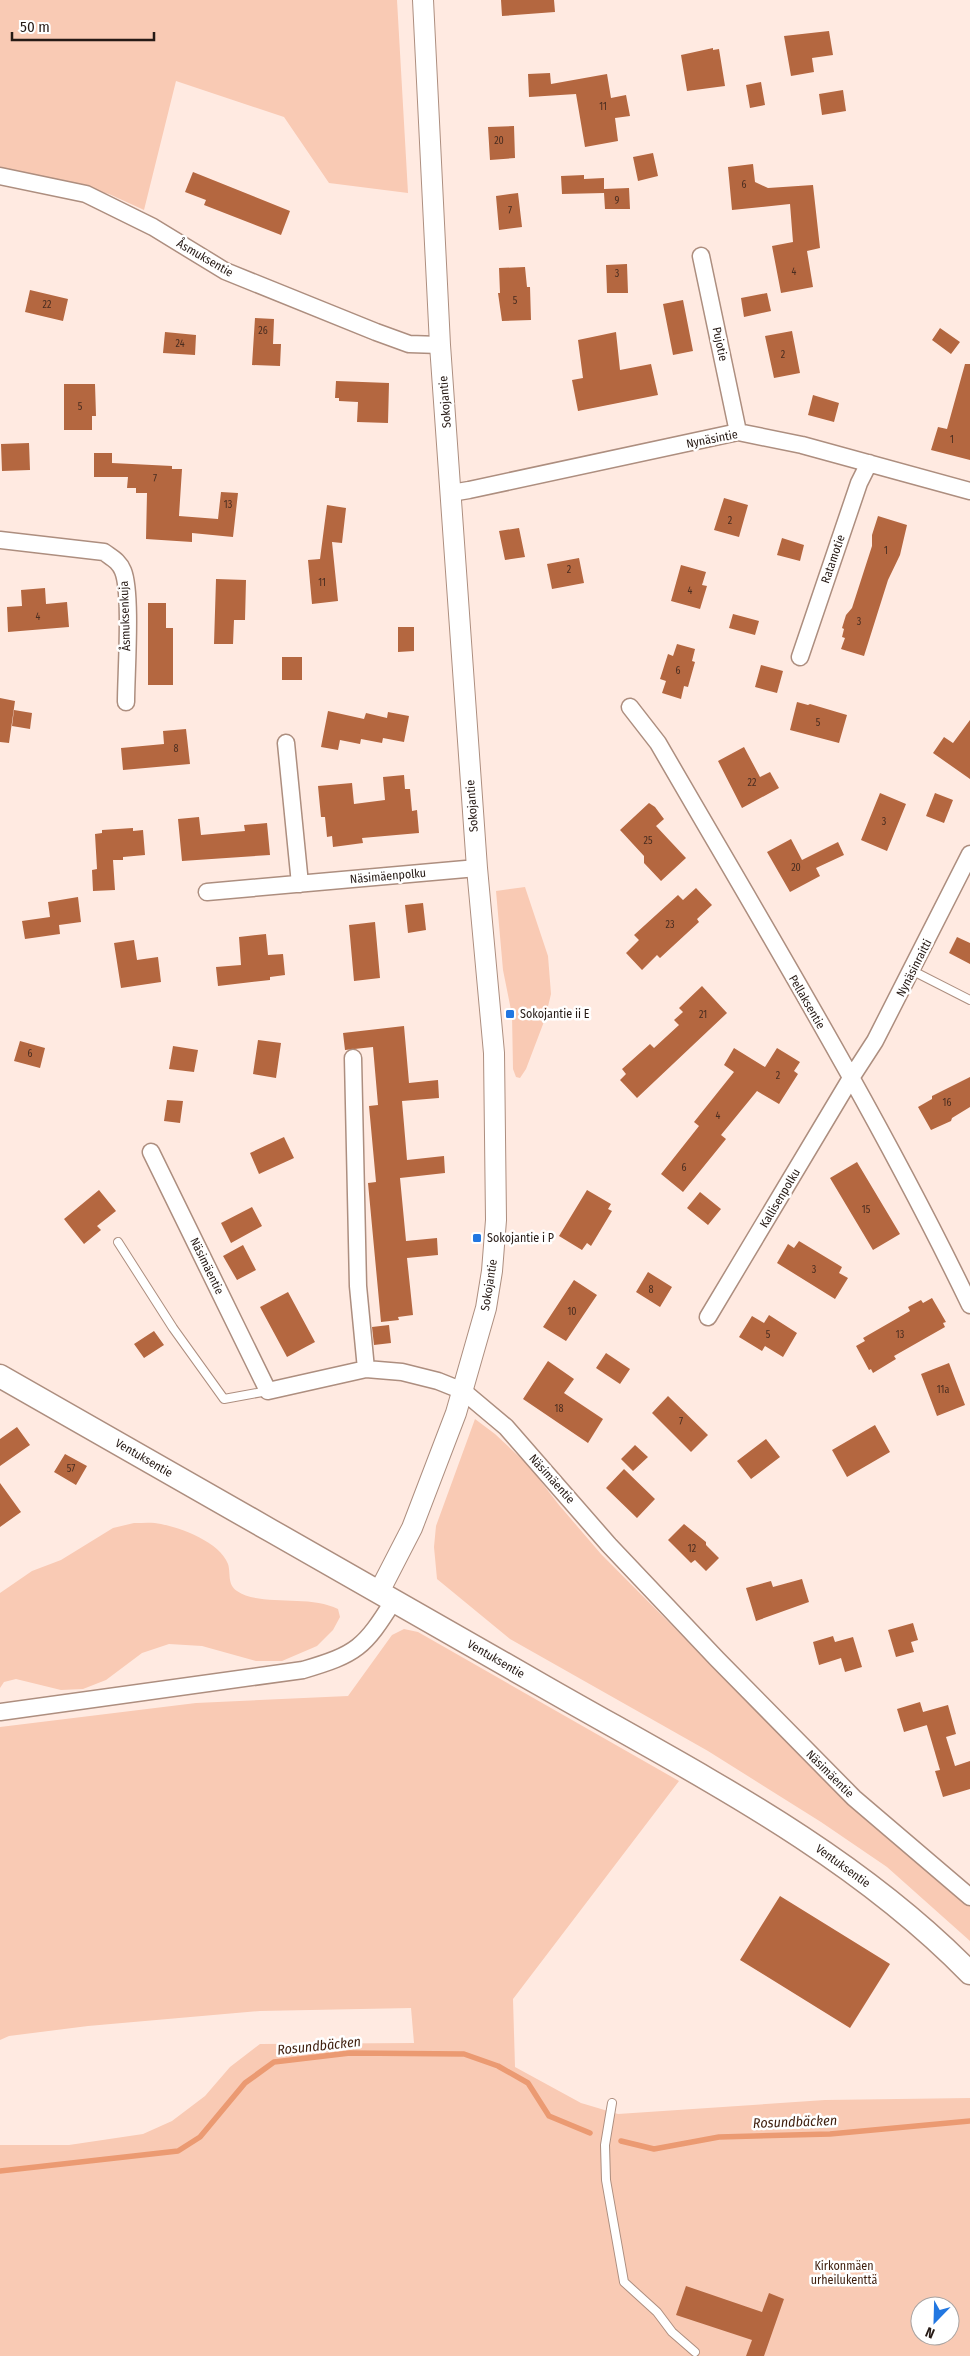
<svg xmlns="http://www.w3.org/2000/svg" width="970" height="2356" font-family="'Fira Sans Condensed',sans-serif">
  <style>
    .green { fill: #f9cab4; fill-rule: evenodd }
    .lines { fill: none; stroke-linecap: round; stroke-linejoin: round }
    .stream { stroke: #eb9a72; stroke-width: 5.5 }
    .building { fill: #b46740 }
    .service-casing { stroke: #ad8e7f; stroke-width: 10 }
    .minor-casing { stroke: #ad8e7f; stroke-width: 19 }
    .tertiary-casing { stroke: #ad8e7f; stroke-width: 22 }
    .secondary-casing { stroke: #ad8e7f; stroke-width: 25 }
    .service { stroke: #fff; stroke-width: 8 }
    .minor { stroke: #fff; stroke-width: 16 }
    .tertiary { stroke: #fff; stroke-width: 20 }
    .secondary { stroke: #fff; stroke-width: 22 }
    .poi-dot { fill: #2277e1; stroke: #fff; stroke-width: 2 }
    .labels { text-anchor: middle; dominant-baseline: central; stroke-width: 5; stroke-linejoin: round; paint-order: stroke }
    .number-label { font-size: 10px; fill: #4a2d20 }
    .street-label { font-size: 12px; fill: #261a15; stroke: #fff }
    .poi-label { font-size: 12px; fill: #261a15; stroke: #fff; text-anchor: start }
    .park-label { font-size: 12px; fill: #3f1f0e; stroke: #fff }
    .water-label { font-size: 14px; font-style: italic; fill: #3f1f0e; stroke: #fff }
  </style>
  <rect width="100%" height="100%" fill="#ffeae1"/>
  <path class="green" d="M0 0H397L408 193 329 183 284 117 176 81 144 210 109 194 0 169Z
    M525 887 548 956 551 994 545 1019 526 1069 520 1078 516 1077 513 1069 512 1015 503 970 496 891Z
    M475 1419 495 1434 529 1466 559 1505 601 1554 848 1803 970 1905V1941L887 1867 821 1822 708 1751 510 1639 437 1579 434 1547 436 1526Z
    M134 1523C143 1523 153 1522 161 1524 181 1528 220 1542 228 1564 231 1574 227 1584 237 1591 260 1607 309 1594 338 1609L340 1617 333 1630 317 1646 282 1661H256L202 1646 169 1644 142 1653 106 1680 83 1689 61 1690 16 1679 4 1682 0 1688V1593L32 1571 61 1560 113 1528Z
    M404 1629 418 1632 679 1781 513 1999 515 2067 581 2103 618 2114 825 2100 970 2098V2356H0V2145H69L143 2134 172 2121 205 2096 230 2067 260 2044 414 2043 411 2008 260 2011 88 2026 9 2036 0 2040V1727L196 1703 348 1696 392 1635ZM920 2306H950V2336H920Z"/>
  <g class="lines">
    <path class="stream" d="M621 2141 654 2149 719 2137 830 2134 970 2121
      M0 2171 178 2151 200 2137 245 2083 274 2062 350 2053 464 2054 498 2066 528 2083 549 2116 590 2133"/>
  </g>
  <path class="building" d="M501 0H554L555 12 502 16Z
    M829 31 833 55 812 58 814 72 791 76 784 36Z
    M713 48V50L719 49 725 86 687 91 681 55Z
    M550 73 551 84 607 74 611 98 626 95 630 116 615 118 618 141 585 147 576 94 529 97 528 74Z
    M761 82 765 105 750 108 746 85Z
    M843 90 846 111 822 115 819 94Z
    M514 126 515 158 490 160 488 127Z
    M653 153 658 176 638 181 633 157Z
    M753 164 755 182 768 188 813 185 820 248 807 251 813 287 781 293 772 246 793 242 790 204 732 210 728 167Z
    M193 172 290 211 281 235 204 205 206 200 185 192Z
    M584 175V179L604 178V189L629 188 630 209H605L604 193 562 194 561 176Z
    M518 193 522 227 499 230 496 196Z
    M627 264 628 293H607L606 265Z
    M525 267 527 287H530L531 320 502 321 498 293H500L499 268Z
    M30 290 68 299 63 321 25 312Z
    M767 293 771 311 744 317 741 298Z
    M683 300 693 351 673 355 663 304Z
    M255 318 274 319 273 344H281L280 366 252 365Z
    M940 328 960 342 951 354 932 340Z
    M792 331 800 373 774 378 765 336Z
    M165 332 196 335 195 355 163 353Z
    M616 332 620 370 651 364 658 395 578 411 572 380 583 378 578 340Z
    M965 364H970V460L931 450 938 427 947 429Z
    M336 381 389 383 388 423 357 422 358 402 339 401V398H335Z
    M64 384H95L96 416H92V430H64Z
    M813 395 839 403 834 422 808 415Z
    M29 443 30 470 2 471 1 444Z
    M94 453H112V463L172 466V469H182L179 516 218 519 221 492 238 493 233 537 192 533V542L146 539 147 493H136V488H127L128 477H94Z
    M724 498 748 505 739 537 714 530Z
    M327 505 346 508 342 543 332 542 338 601 312 604 308 560 320 559Z
    M878 516 907 525 900 555 888 580 864 656 841 649 845 638 842 637 844 629 842 628 846 615 852 608 872 546V535Z
    M519 528 525 557 505 560 499 531Z
    M782 538 804 545 800 561 777 555Z
    M579 558 584 583 552 589 547 564Z
    M681 565 706 572 702 585 707 586 700 609 671 601Z
    M216 579 246 580 245 620H234L233 644H214Z
    M45 588 46 604 67 602 69 627 8 632 7 607 22 606 21 590Z
    M148 603H166V628H173V685H148Z
    M733 614 759 621 755 635 729 628Z
    M398 627H414V651L398 652Z
    M677 644 695 649 692 661 695 662 688 687 684 686 681 699 662 693 666 681 660 679 668 654 673 656Z
    M282 657H302V680H282Z
    M761 665 783 671 777 693 755 687Z
    M0 698 15 701 9 743 0 742Z
    M797 702 808 705 810 704 847 715 839 743 790 730Z
    M14 710 32 713 30 729 12 726Z
    M328 711 364 719 366 713 387 718 388 712 409 716 404 742 383 738 382 743 361 739 360 744 340 740 338 750 321 747Z
    M970 720V779L933 753 944 737 953 743Z
    M186 729 190 764 123 770 121 748 164 744 163 731Z
    M744 747 760 777 770 772 779 788 742 808 718 761Z
    M404 775 405 789H410L412 811 417 810 419 833 362 838 363 843 333 847 332 836 327 837 325 817H321L318 786 352 783 354 804 385 800 383 777Z
    M880 793 906 804 887 851 861 840Z
    M935 793 953 800 944 823 926 816Z
    M649 803 655 807 664 819 656 826 686 858 661 881 644 863V856L620 830Z
    M199 817 201 835 245 831 244 825 267 823 270 855 182 861 178 819Z
    M133 828V831L143 830 145 855 123 857V860H113L115 890 93 891 92 870 97 869 95 834 102 833V830Z
    M791 839 802 860 838 842 844 855 816 868 820 876 790 892 767 852Z
    M696 888 712 905 697 919 699 922 660 958 657 955 642 970 626 953 639 940 634 935 678 895 683 900Z
    M78 897 81 922 59 925 60 934 25 939 22 921 50 917 48 902Z
    M423 903 426 930 408 933 405 905Z
    M375 922 380 978 354 981 349 925Z
    M266 934 268 955 283 954 285 975 270 977V980L218 986 216 967 241 965 239 937Z
    M957 937 970 943V964L949 953Z
    M134 940 137 960 158 957 161 982 121 988 114 943Z
    M702 986 727 1013 637 1098 620 1080 626 1074 622 1069 650 1044 654 1048 679 1025 674 1020 683 1012 679 1008Z
    M404 1026 409 1083 438 1080 439 1098 402 1101 407 1160 444 1156 445 1173 400 1178 406 1241 437 1238 438 1255 407 1258 413 1315 398 1317 399 1320 381 1322 368 1183 376 1182 369 1106 378 1105 373 1047 345 1050 343 1033Z
    M258 1040 281 1043 276 1078 253 1074Z
    M20 1041 45 1048 40 1068 14 1061Z
    M173 1046 198 1050 194 1072 169 1069Z
    M734 1048 765 1067 777 1048 800 1062 794 1071 798 1074 779 1104 757 1091 721 1135 726 1139 683 1192 661 1174 699 1126 694 1122 734 1072 724 1065Z
    M970 1077V1107L952 1118 951 1121 931 1130 918 1107 932 1099V1096Z
    M167 1100 183 1101 180 1123 164 1121Z
    M284 1137 294 1158 259 1174 250 1153Z
    M857 1162 900 1234 873 1250 830 1178Z
    M99 1190 116 1211 97 1226 101 1230 84 1244 64 1219Z
    M587 1190 611 1204 608 1209 612 1211 591 1246 587 1243 582 1250 559 1236Z
    M700 1192 721 1209 708 1225 687 1208Z
    M252 1207 262 1226 231 1243 221 1223Z
    M799 1241 842 1267 839 1273 848 1278 835 1299 777 1263 788 1244 794 1248Z
    M243 1245 256 1270 237 1280 223 1256Z
    M648 1272 672 1287 660 1307 636 1292Z
    M574 1280 597 1295 566 1341 543 1327Z
    M288 1292 315 1342 287 1357 260 1307Z
    M932 1298 946 1322 943 1323 945 1327 894 1356 896 1359 873 1373 871 1369 869 1370 856 1346 865 1341 863 1338 910 1311 908 1307 921 1300 923 1303Z
    M769 1315 797 1333 783 1357 765 1346 762 1351 739 1337 752 1316 764 1323Z
    M389 1325 391 1343 374 1345 372 1327Z
    M154 1331 164 1345 144 1358 134 1344Z
    M606 1353 630 1369 620 1384 596 1368Z
    M548 1361 574 1379 564 1393 603 1419 588 1443 523 1399Z
    M949 1363 965 1405 937 1416 921 1374Z
    M668 1396 708 1435 691 1452 652 1413Z
    M875 1425 890 1452 847 1477 832 1450Z
    M17 1427 30 1445 0 1466V1439Z
    M766 1439 780 1457 751 1479 737 1461Z
    M635 1445 648 1457 633 1471 621 1459Z
    M65 1454 87 1466 76 1485 54 1472Z
    M624 1469 655 1499 637 1518 606 1488Z
    M0 1483 21 1512 0 1527Z
    M684 1524 706 1542V1545L719 1558 706 1571 695 1560 691 1563 668 1540Z
    M802 1579 809 1602 756 1621 746 1588 771 1581 773 1587Z
    M913 1623 918 1640 911 1642 914 1652 896 1657 888 1630Z
    M833 1636 835 1642 853 1637 862 1667 845 1672 841 1658 819 1665 813 1642Z
    M920 1702 927 1725 904 1732 897 1709Z
    M948 1705 956 1734 946 1737 955 1766 970 1761V1789L943 1797 935 1771 940 1770 923 1712Z
    M780 1896 890 1964 850 2028 740 1960Z
    M686 2286 762 2312 769 2293 784 2299 764 2356H746L752 2340 676 2315Z"/>
  <g class="lines">
    <g class="service-casing">
      <path id="service" d="M913 971 970 1000
        M118 1242 173 1328 224 1399 268 1391
        M612 2103 605 2145 606 2180 624 2282 657 2312 672 2332 695 2352"/>
    </g>
    <g class="minor-casing">
      <path id="minor" d="M0 176 86 194 153 227 225 271 376 332 409 344 440 345
        M701 256 738 432
        M451 493 469 490 738 432 802 445 970 491
        M0 540 104 552C112 558 119 561 123 571 132 593 126 674 126 702
        M800 657 859 483 869 463
        M630 707 658 743C765 928 877 1112 970 1305
        M286 743 300 884
        M207 892 477 868
        M353 1058 358 1286 366 1369
        M151 1152 268 1391 366 1369 402 1372 438 1381 463 1391 506 1427 609 1545 717 1659 854 1798 970 1897
        M708 1317 851 1078 875 1041 970 854
        M0 1712 303 1670C357 1654 364 1648 394 1600"/>
    </g>
    <g class="tertiary-casing">
      <path id="tertiary" d="M379 1592 412 1528 456 1413 486 1308 492 1271 496 1220 494 1053 477 868 440 345 423 0"/>
    </g>
    <g class="secondary-casing">
      <path id="secondary" d="M0 1376C181 1479 362 1583 543 1686 691 1771 849 1849 970 1973"/>
    </g>
    <use href="#service" class="service"/>
    <use href="#minor" class="minor"/>
    <use href="#tertiary" class="tertiary"/>
    <use href="#secondary" class="secondary"/>
  </g>
  <g class="poi-dot">
    <rect x="505" y="1009" width="10" height="10" rx="2.5"/>
    <rect x="472" y="1233" width="10" height="10" rx="2.5"/>
  </g>
  <g class="labels">
    <g class="number-label">
      <text x="603" y="107">11</text>
      <text x="499" y="141">20</text>
      <text x="744" y="185">6</text>
      <text x="617" y="201">9</text>
      <text x="510" y="211">7</text>
      <text x="794" y="272">4</text>
      <text x="617" y="274">3</text>
      <text x="515" y="301">5</text>
      <text x="47" y="305">22</text>
      <text x="263" y="331">26</text>
      <text x="180" y="344">24</text>
      <text x="783" y="355">2</text>
      <text x="80" y="407">5</text>
      <text x="952" y="440">1</text>
      <text x="155" y="479">7</text>
      <text x="228" y="505">13</text>
      <text x="730" y="521">2</text>
      <text x="886" y="551">1</text>
      <text x="569" y="570">2</text>
      <text x="322" y="583">11</text>
      <text x="690" y="591">4</text>
      <text x="38" y="617">4</text>
      <text x="859" y="622">3</text>
      <text x="678" y="671">6</text>
      <text x="818" y="723">5</text>
      <text x="176" y="749">8</text>
      <text x="752" y="783">22</text>
      <text x="884" y="822">3</text>
      <text x="648" y="841">25</text>
      <text x="796" y="868">20</text>
      <text x="670" y="925">23</text>
      <text x="703" y="1015">21</text>
      <text x="30" y="1054">6</text>
      <text x="778" y="1076">2</text>
      <text x="947" y="1103">16</text>
      <text x="718" y="1116">4</text>
      <text x="684" y="1168">6</text>
      <text x="866" y="1210">15</text>
      <text x="814" y="1270">3</text>
      <text x="651" y="1290">8</text>
      <text x="572" y="1312">10</text>
      <text x="768" y="1335">5</text>
      <text x="900" y="1335">13</text>
      <text x="943" y="1390">11a</text>
      <text x="559" y="1409">18</text>
      <text x="681" y="1422">7</text>
      <text x="71" y="1469">57</text>
      <text x="692" y="1549">12</text>
    </g>
    <g class="street-label">
      <text transform="translate(205 258) rotate(30)">Åsmuksentie</text>
      <text transform="translate(720 344) rotate(78)">Pujotie</text>
      <text transform="translate(445 402) rotate(-94)">Sokojantie</text>
      <text transform="translate(712 439) rotate(-11)">Nynäsintie</text>
      <text transform="translate(833 559) rotate(-71)">Ratamotie</text>
      <text transform="translate(125 616) rotate(-92)">Åsmuksenkuja</text>
      <text transform="translate(472 806) rotate(-94)">Sokojantie</text>
      <text transform="translate(388 876) rotate(-5)">Näsimäenpolku</text>
      <text transform="translate(914 968) rotate(-63)">Nynäsinraitti</text>
      <text transform="translate(807 1002) rotate(60)">Pellaksentie</text>
      <text transform="translate(780 1198) rotate(-59)">Kallisenpolku</text>
      <text transform="translate(207 1266) rotate(64)">Näsimäentie</text>
      <text transform="translate(489 1285) rotate(-81)">Sokojantie</text>
      <text transform="translate(144 1458) rotate(30)">Ventuksentie</text>
      <text transform="translate(552 1479) rotate(48)">Näsimäentie</text>
      <text transform="translate(496 1659) rotate(30)">Ventuksentie</text>
      <text transform="translate(830 1774) rotate(45)">Näsimäentie</text>
      <text transform="translate(843 1866) rotate(36)">Ventuksentie</text>
    </g>
    <g class="poi-label">
      <text x="520" y="1014">Sokojantie ii E</text>
      <text x="487" y="1238">Sokojantie i P</text>
    </g>
    <g class="park-label">
      <text x="844" y="2266">Kirkonmäen<tspan x="844" dy="14">urheilukenttä</tspan></text>
    </g>
    <g class="water-label">
      <text transform="translate(319 2046) rotate(-6)">Rosundbäcken</text>
      <text transform="translate(795 2122) rotate(-2)">Rosundbäcken</text>
    </g>
  </g>
  <g transform="translate(935 2321) rotate(203)"><circle r="24" fill="#ffffff" stroke="#a8a3a1"/>
  <path d="M0-4L9 19L0 12L-9 19Z" fill="#2277e1"/>
  <text y="-8" font-size="14" font-weight="bold" text-anchor="middle" fill="#261a15">N</text>
  </g>
  <path d="M12 32v8h142v-8" fill="none" stroke="#261a15" stroke-width="2.5"/>
  <text x="20" y="32" font-size="15" fill="#261a15" stroke="#ffffff" stroke-width="4" paint-order="stroke">50 m</text>
</svg>
